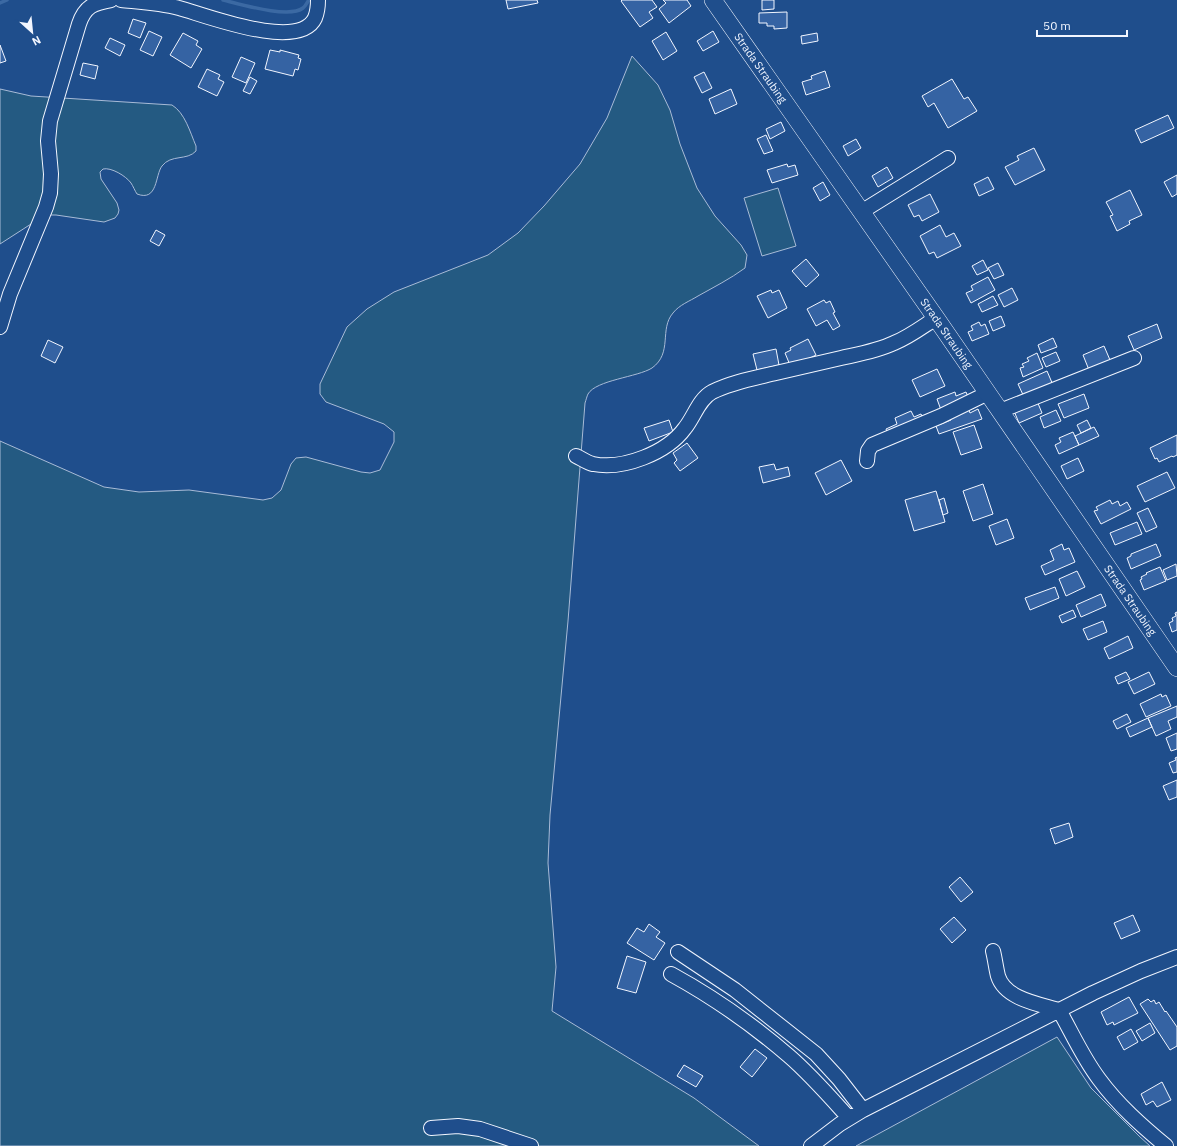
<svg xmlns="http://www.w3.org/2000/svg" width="1177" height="1146" font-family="'IBM Plex Sans',sans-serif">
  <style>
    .green { fill: #245a82; stroke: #a8bbd7 }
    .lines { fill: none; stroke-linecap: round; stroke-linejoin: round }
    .stream { stroke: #3b69a3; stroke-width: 3.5 }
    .building { fill: #3563a3; stroke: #f2f6ff }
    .minor-casing { stroke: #f2f6ff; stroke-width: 16 }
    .major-casing { stroke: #f2f6ff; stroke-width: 18 }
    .minor { stroke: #1f4e8c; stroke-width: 14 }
    .major { stroke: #1f4e8c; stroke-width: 17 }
    .labels { text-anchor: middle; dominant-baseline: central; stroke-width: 3; stroke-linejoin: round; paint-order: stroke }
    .street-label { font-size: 11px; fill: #f2f6ff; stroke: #1f4e8c }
  </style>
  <rect width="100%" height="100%" fill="#1f4e8c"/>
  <path class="green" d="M632 56 658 85 670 110 680 144 697 188 715 216 741 245 747 255 745 268C730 279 714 287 698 296 690 301 679 305 673 313 659 329 673 353 652 368 638 377 596 380 588 394 587 396 586 400 585 403L568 621 550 815 548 863 556 967 552 1011 694 1098 759 1146H0V441L104 487 139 492 189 490 263 500 272 498 281 490 291 464 296 458 306 457 361 472 370 473 380 470 394 442V432L384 424 326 402 320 394V384L347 327 367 309 394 292 488 255 518 233 544 206 580 164 607 118Z
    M0 89 31 96 172 105C185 113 190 132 196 146V151C187 161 171 154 162 166 155 175 158 202 137 194 135 191 133 186 131 183 126 176 111 167 103 169L100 172 101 179 117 203 119 210 118 214 115 218 104 222 56 215H45L0 244Z
    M778 188 796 246 762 256 744 198Z
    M1057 1037 1091 1088 1139 1136 1150 1146H856Z"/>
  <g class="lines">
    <path class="stream" d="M223 0C240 4 289 19 303 8 306 6 307 2 309 0
      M0 3 7 0"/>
  </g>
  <path class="building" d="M506 0H537L538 3 508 9Z
    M622 0H652L657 7 649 12 653 18 640 27 621 1Z
    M663 0H687L691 6 669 23 659 9 666 3Z
    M762 0H774V9L762 10Z
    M787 12V28L774 29V26H767V23H759V13Z
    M133 19 146 23 140 38 128 33Z
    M149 31 162 37 153 56 140 50Z
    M713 31 719 42 703 51 697 41Z
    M666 32 677 51 663 60 652 41Z
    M183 33 198 41 196 45 202 49 191 68 170 55Z
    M817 33 818 41 802 44 801 36Z
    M110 38 125 45 120 56 105 48Z
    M0 45 6 61 0 63Z
    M270 50 280 52V50L299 55 298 58 301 59 298 70 295 69 293 76 265 69Z
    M241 57 255 63 246 83 232 77Z
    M83 63 98 66 95 79 80 75Z
    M207 69 220 75 218 79 224 82 217 96 198 87Z
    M825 71 830 87 806 95 802 82 812 79 811 76Z
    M704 72 712 88 702 93 694 77Z
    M250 77 257 81 250 94 243 91Z
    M952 79 964 99 968 97 977 111 948 128 934 103 928 107 922 96Z
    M731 89 737 104 715 114 709 99Z
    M1168 115 1174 128 1141 143 1135 130Z
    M781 122 785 131 770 139 766 129Z
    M766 135 773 151 764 154 757 139Z
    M856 139 861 148 848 156 843 146Z
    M1034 148 1045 170 1015 185 1005 167 1019 160 1017 156Z
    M787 164 788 167 795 165 798 175 772 183 767 170Z
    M887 167 893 178 878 187 872 176Z
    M1177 175V194L1172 197 1164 182Z
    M988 177 994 189 979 196 974 184Z
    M823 182 830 195 820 201 813 188Z
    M1130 190 1142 215 1129 221 1130 224 1117 231 1110 216 1113 215 1106 202Z
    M930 194 939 212 922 221 919 215 914 217 908 205Z
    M940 225 946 237 954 233 961 246 937 258 934 252 929 254 920 236Z
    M156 230 165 235 159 246 150 241Z
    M806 259 819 275 806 287 792 271Z
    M983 260 988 270 977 275 972 266Z
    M998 263 1004 275 994 279 988 268Z
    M988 277 995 290 971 303 966 293 973 290 971 286Z
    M1012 288 1018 300 1004 307 998 295Z
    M771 290 772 293 779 290 787 308 768 318 757 296Z
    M993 296 998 305 982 312 978 304Z
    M824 300 826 303 830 301 835 312 833 313 840 326 833 330 827 320 816 326 807 309Z
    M1001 316 1005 326 993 331 989 321Z
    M979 322 981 326 985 324 989 334 972 341 968 332 973 330 971 326Z
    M1157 324 1162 338 1134 350 1128 336Z
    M1053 338 1057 347 1041 353 1038 345Z
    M808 339 816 355 798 364 790 365 785 353 791 350 790 348Z
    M48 340 63 347 55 363 41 356Z
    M1104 346 1110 360 1089 370 1083 355Z
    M776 349 779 365 757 370 753 354Z
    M1056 352 1060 361 1046 367 1042 358Z
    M1037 353 1043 368 1023 377 1020 368 1024 367 1022 364 1029 361 1027 358Z
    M937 369 945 386 920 397 912 380Z
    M1047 371 1053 385 1024 397 1018 384Z
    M955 392 956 396 966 392 969 399 941 410 937 399Z
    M1084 394 1089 408 1064 418 1058 404Z
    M1037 401 1042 413 1019 423 1014 411Z
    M968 408 970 413 978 409 982 419 939 434 936 426 951 420 950 415Z
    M1056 410 1061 421 1044 428 1040 417Z
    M911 411 914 417 921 414 924 421 888 435 886 429 897 424 895 418Z
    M669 420 673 432 649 441 644 428Z
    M1087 420 1091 428 1081 433 1077 425Z
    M974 425 982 448 961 455 953 432Z
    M1094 427 1099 436 1079 445 1075 436Z
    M1073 432 1079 445 1059 454 1055 445 1061 442 1059 438Z
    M1177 435V455L1173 457 1172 456 1159 462 1157 458 1155 459 1150 448Z
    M687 443 698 458 680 471 674 463 677 460 673 453Z
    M1078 458 1084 471 1067 479 1061 466Z
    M841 460 852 481 826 495 815 473Z
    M774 464 776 470 788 467 790 476 763 483 759 467Z
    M1167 472 1175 488 1145 502 1137 486Z
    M983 484 993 514 973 521 963 491Z
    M936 491 945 522 914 531 905 500Z
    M944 498 948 513 943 515 939 500Z
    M1110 500 1112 504 1118 501 1120 506 1127 502 1131 509 1101 524 1094 511 1098 510 1096 507Z
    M1148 508 1157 527 1146 532 1137 513Z
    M1007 519 1014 538 996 545 989 526Z
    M1137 522 1142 534 1115 545 1110 533Z
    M1062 544 1064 550 1069 548 1075 562 1045 575 1041 566 1054 560 1050 550Z
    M1156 544 1161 556 1131 569 1127 558 1131 556V554Z
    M1176 564 1177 576 1167 580 1163 570Z
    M1160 567 1166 581 1144 590 1140 580 1142 579 1141 577 1147 574 1146 573Z
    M1077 571 1085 587 1066 596 1059 579Z
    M1055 587 1059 598 1030 610 1025 598Z
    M1101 594 1106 606 1081 617 1076 605Z
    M1073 610 1076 617 1062 623 1059 616Z
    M1177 612V630L1172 632 1169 623 1173 621 1172 618 1176 616 1175 613Z
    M1103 621 1107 632 1088 640 1083 629Z
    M1128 636 1133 648 1109 659 1104 648Z
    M1126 672 1130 679 1118 684 1115 677Z
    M1149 672 1155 684 1134 694 1128 682Z
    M1161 694 1162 697 1166 695 1171 706 1146 717 1140 704Z
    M1177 706V717L1168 721 1171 729 1156 736 1148 718Z
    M1127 714 1131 722 1117 729 1113 721Z
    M1148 718 1152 727 1130 737 1126 728Z
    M1177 733V749L1171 751 1166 738Z
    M1177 757V772L1173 773 1169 763 1176 760 1175 758Z
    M1177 780V797L1169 800 1163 786Z
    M1069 823 1073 837 1055 844 1050 829Z
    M960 877 973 892 961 902 949 887Z
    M1133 915 1140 931 1121 939 1114 923Z
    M954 917 966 930 952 943 940 929Z
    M649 924 660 932 656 937 665 943 654 960 627 943 637 928 644 932Z
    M627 956 646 962 636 993 617 988Z
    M1129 997 1138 1013 1114 1025 1113 1022 1107 1025 1101 1012Z
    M1148 999 1151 1002 1154 1000 1156 1004 1159 1002 1165 1012 1166 1011 1177 1027V1046L1170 1050 1140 1004Z
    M1150 1023 1155 1033 1142 1041 1136 1031Z
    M1131 1029 1138 1042 1124 1050 1117 1037Z
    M755 1049 767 1058 752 1077 740 1067Z
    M684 1065 703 1076 696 1087 677 1076Z
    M1162 1082 1171 1100 1157 1107 1153 1101 1146 1105 1141 1094Z"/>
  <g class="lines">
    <g class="minor-casing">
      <path id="minor" d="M121 0C141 2 160 3 179 8 205 15 299 52 315 18 317 13 318 6 318 0
        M861 212 948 158
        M0 327 10 294 46 207 50 193 51 174 48 141 50 121 79 24C85 6 94 3 111 0
        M1000 411 1134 358
        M576 456C581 458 587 463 593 464 623 470 667 453 685 428 694 417 699 399 712 392 732 382 755 378 776 373 798 368 820 363 841 358 859 354 877 351 894 343 909 337 922 327 936 318
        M867 461 868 451 872 445 941 416 988 393
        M993 951C995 959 996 968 998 976 1005 999 1039 1004 1059 1010
        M678 952 735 990 816 1054 839 1079 863 1110
        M671 974C713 997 753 1025 789 1056 811 1075 830 1097 849 1118
        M1059 1010C1072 1033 1083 1058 1099 1079 1118 1105 1142 1126 1166 1146
        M431 1128 458 1126 480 1129 531 1146
        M811 1146 840 1124 863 1110 1093 993 1141 971 1177 957"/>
    </g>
    <g class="major-casing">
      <g id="major">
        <path id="s1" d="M713 0 936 318 1177 668"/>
      </g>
    </g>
    <use href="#minor" class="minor"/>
    <use href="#major" class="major"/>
  </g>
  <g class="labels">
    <g class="street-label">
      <text stroke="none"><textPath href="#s1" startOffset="83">Strada Straubing</textPath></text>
      <text stroke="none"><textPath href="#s1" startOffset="407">Strada Straubing</textPath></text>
      <text stroke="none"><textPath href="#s1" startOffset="731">Strada Straubing</textPath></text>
    </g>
  </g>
  <g transform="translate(32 32) rotate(153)" stroke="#1f4e8c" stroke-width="3" paint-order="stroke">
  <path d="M0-3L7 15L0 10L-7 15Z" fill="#f2f6ff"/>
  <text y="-6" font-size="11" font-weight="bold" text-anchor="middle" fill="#f2f6ff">N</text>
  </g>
  <path d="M1037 30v6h90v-6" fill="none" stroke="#f2f6ff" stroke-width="2"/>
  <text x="1043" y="30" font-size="12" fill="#f2f6ff" stroke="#1f4e8c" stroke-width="3" paint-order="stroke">50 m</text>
</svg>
